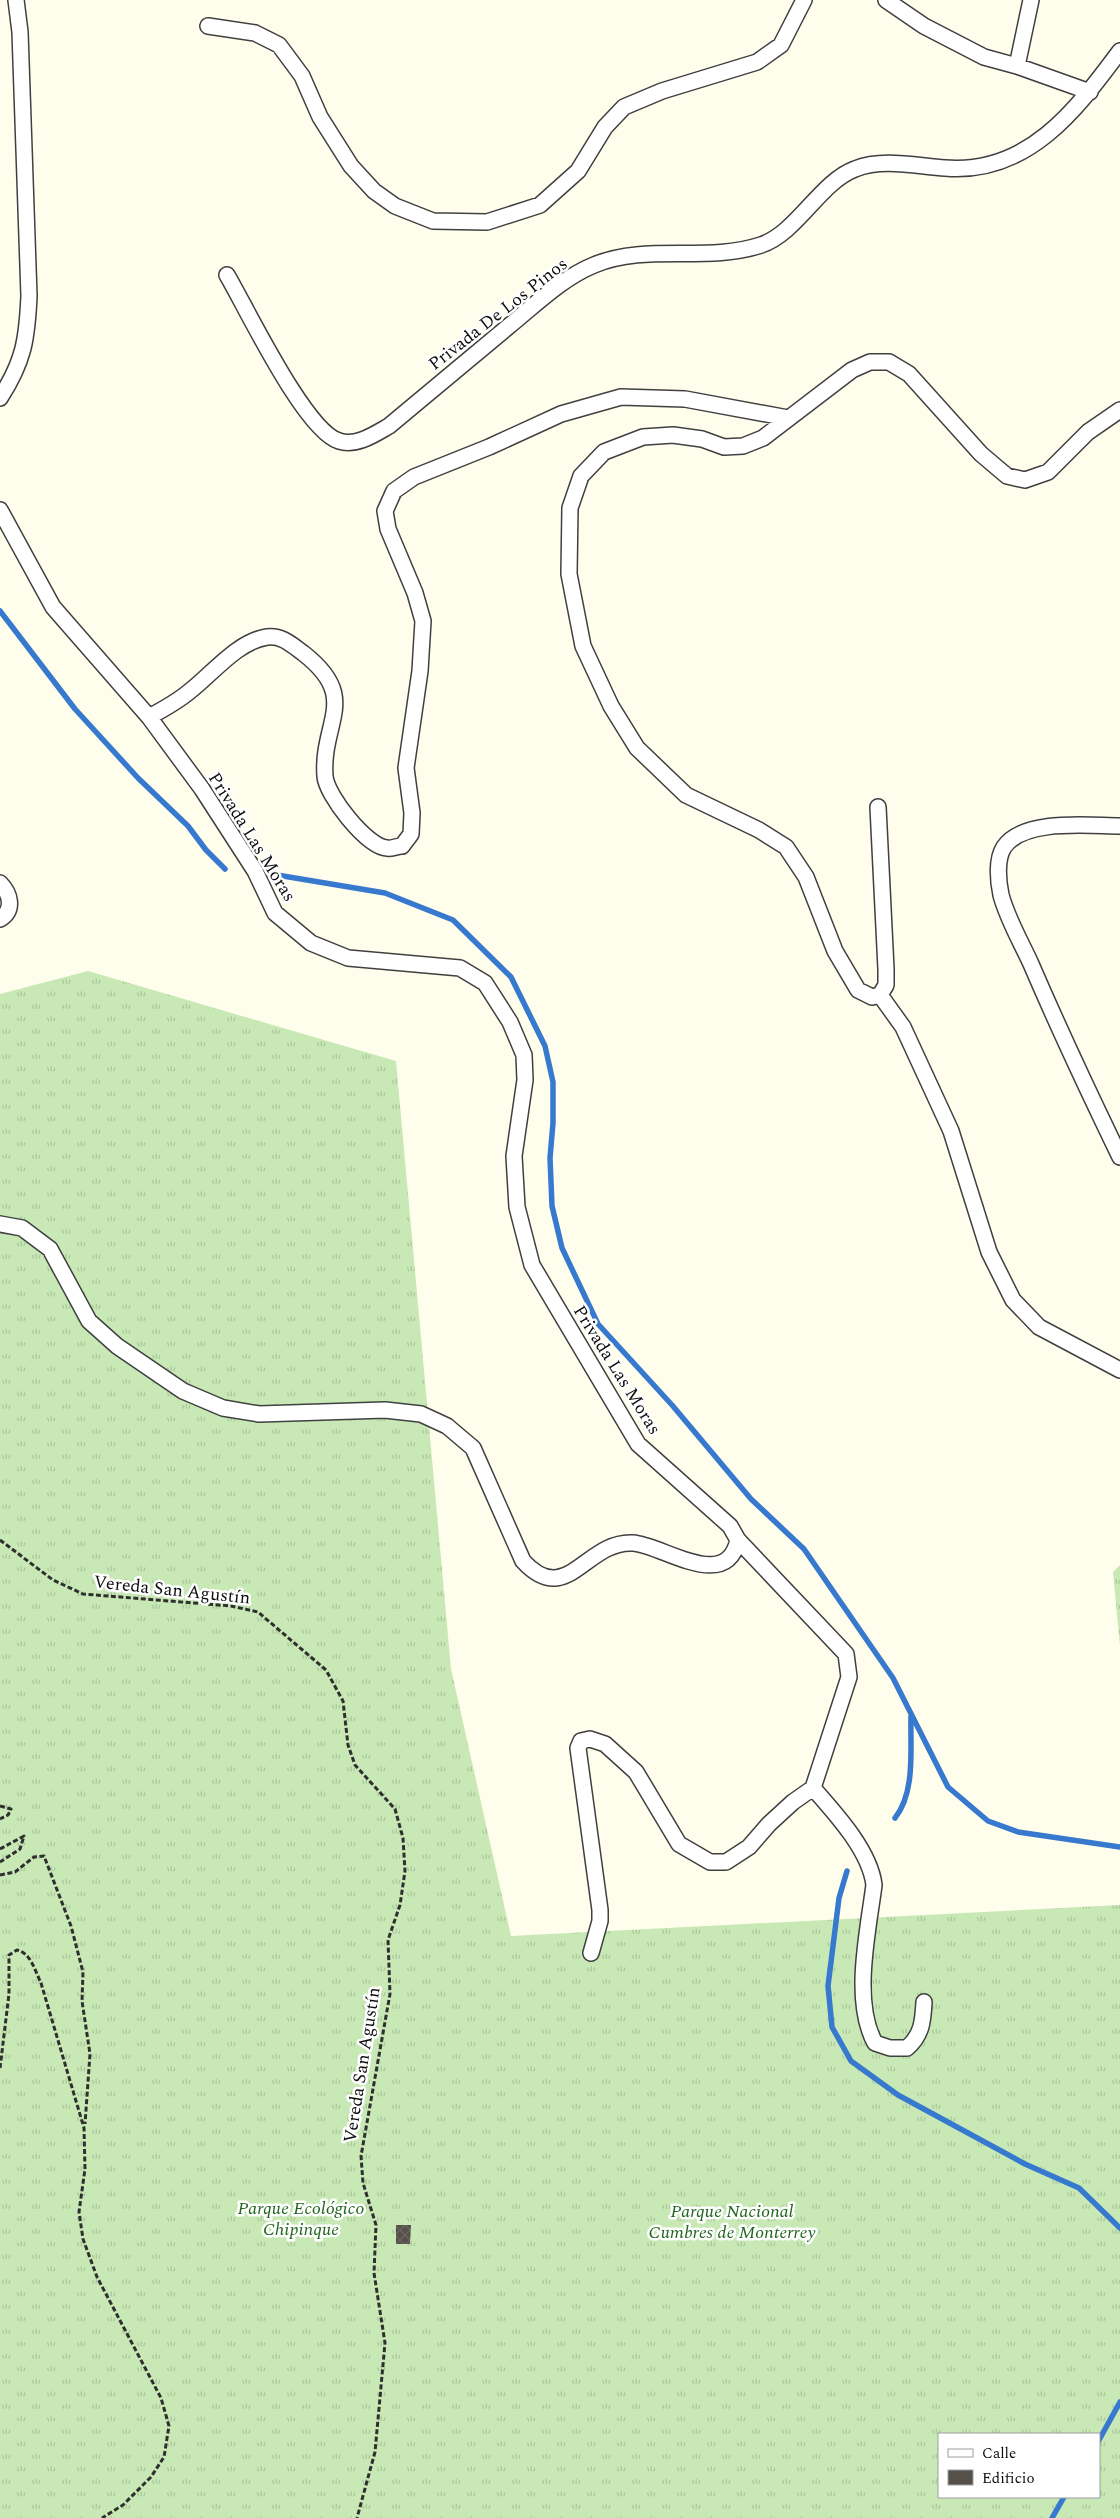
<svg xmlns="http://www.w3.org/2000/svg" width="1120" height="2518" font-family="Spectral,serif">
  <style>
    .grass { fill: url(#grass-tufts); fill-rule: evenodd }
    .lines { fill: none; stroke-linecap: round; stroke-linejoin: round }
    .stream { stroke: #3779ce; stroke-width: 5.5 }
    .building { fill: url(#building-cross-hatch) }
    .street-casing { stroke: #404040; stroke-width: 18 }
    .path { stroke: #2f2f2f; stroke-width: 3; stroke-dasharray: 5 2.5; stroke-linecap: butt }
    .street { stroke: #fff; stroke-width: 15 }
    .labels { text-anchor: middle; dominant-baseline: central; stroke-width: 5; stroke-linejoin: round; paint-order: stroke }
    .street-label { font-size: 18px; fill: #0d0d0d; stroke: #fff }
    .park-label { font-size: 18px; font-style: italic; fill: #20651d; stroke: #fff }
  </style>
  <defs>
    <pattern id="grass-tufts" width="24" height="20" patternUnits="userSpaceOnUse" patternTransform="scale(1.25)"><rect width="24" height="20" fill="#c8e9b6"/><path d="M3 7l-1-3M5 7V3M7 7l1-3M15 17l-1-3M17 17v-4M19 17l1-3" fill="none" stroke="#abc79b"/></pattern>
    <pattern id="building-cross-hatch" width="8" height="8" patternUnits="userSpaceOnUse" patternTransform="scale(1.25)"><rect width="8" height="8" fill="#555049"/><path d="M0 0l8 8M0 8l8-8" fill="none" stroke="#68645f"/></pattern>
  </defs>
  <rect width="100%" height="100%" fill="#fffeec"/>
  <path class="grass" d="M88 971 396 1061 451 1669 511 1936 1120 1905V2518H0V994ZM939 2434H1099V2497H939Z
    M1120 1565V1646L1113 1572Z"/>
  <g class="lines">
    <path class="stream" d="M0 611 75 709 138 778 188 826 206 850 225 869
      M277 875 385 893 453 920 511 977 545 1046 553 1082V1123L550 1158 552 1206 562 1248 598 1324 672 1405 751 1499 804 1549 893 1678 948 1787 988 1821 1018 1832 1120 1847
      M895 1818C916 1792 910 1747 911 1716
      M847 1871 839 1898 828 1986 832 2027 851 2061 898 2095 1025 2164 1079 2188 1120 2228
      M1099 2440 1120 2402
      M1052 2518 1064 2497"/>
  </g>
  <path class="building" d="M396 2225H411L410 2244H396Z"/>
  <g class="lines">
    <g class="street-casing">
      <path id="street" d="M886 0 924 26 984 57 1017 66 1090 92
        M208 26 255 33 279 45 302 76 320 117 351 166 374 191 395 206 433 221 487 222 540 205 578 171 605 127 624 107 662 91 757 62 781 45 804 0
        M1017 66 1031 0
        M227 275C247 309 305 431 339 441 356 447 375 434 389 426 429 393 469 359 509 326 535 305 562 278 594 265 647 243 706 263 761 245 797 233 820 182 855 169 882 158 916 166 945 168 1028 175 1076 110 1120 51
        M0 398C24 361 27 339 29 296L20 32 16 0
        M0 510 53 607 149 717 202 789 255 871 275 913 311 943 348 958 460 968 485 983 510 1022 524 1055 525 1080 514 1156 517 1207 532 1265 638 1444 730 1526 738 1540C726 1593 663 1545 633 1543 586 1540 567 1609 523 1561L473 1448 447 1426 421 1414 385 1410 259 1414 223 1408 183 1391 117 1346 89 1321 50 1249 22 1228 0 1224
        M149 717C164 709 177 702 190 691 212 674 238 641 267 637 282 635 292 645 303 653 361 698 321 721 325 776 326 795 367 847 387 848 391 849 397 846 402 846L411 834 412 813 406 768 420 671 423 621 415 593 388 529 385 511 394 491 414 477 489 447 561 414 621 397 685 399 788 418
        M878 807 886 969V985L880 995 872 997 858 990 835 951 806 877 786 847 759 830 686 795 637 748 611 706 583 646 569 574 570 508 581 476 604 452 643 437 673 435 702 439 724 447 743 446 763 438 852 370 870 362H889L909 374 981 454 1007 476 1025 480 1048 472 1088 432 1120 410
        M1120 826C1090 826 1024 818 1004 847 996 859 998 881 1001 895 1007 918 1021 942 1031 964 1059 1029 1089 1093 1120 1157
        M0 883C10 893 15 910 0 919
        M880 995 903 1027 951 1131 989 1252 1013 1300 1039 1327 1120 1370
        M738 1540 846 1654 849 1677 813 1788
        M591 1953 600 1921V1910L578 1748 581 1741 590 1739 605 1744 636 1772 679 1844 710 1862H726L749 1847 769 1824 793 1802 813 1788C836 1814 870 1851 874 1885 868 1932 852 2001 875 2043L890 2048H907C922 2035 923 2021 924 2002"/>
    </g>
    <path class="path" d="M0 1540 53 1580 83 1594 231 1606 258 1612 326 1670 343 1701 348 1745 355 1765 395 1809 403 1838 405 1871 400 1905 388 1940 390 1994 361 2156 363 2183 376 2225 374 2273 385 2343 375 2452 357 2518
      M0 1806 11 1809 8 1815 0 1819
      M0 1849 24 1836 20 1849 0 1862
      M0 1875 15 1872 34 1857 44 1856 71 1926 83 1972 82 2001 90 2054 85 2124
      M0 2068 9 1994V1955L17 1950C31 1953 35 1971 41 1983L84 2128 85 2169 79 2212 83 2239 97 2277 161 2398 169 2426 164 2457 151 2477 123 2505 102 2518"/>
    <use href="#street" class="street"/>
  </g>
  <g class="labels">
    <g class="street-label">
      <text transform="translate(498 314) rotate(-38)">Privada De Los Pinos</text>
      <text transform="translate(252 837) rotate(58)">Privada Las Moras</text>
      <text transform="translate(617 1370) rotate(58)">Privada Las Moras</text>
      <text transform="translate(172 1590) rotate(6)">Vereda San Agustín</text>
      <text transform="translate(362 2065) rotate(-81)">Vereda San Agustín</text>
    </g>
    <g class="park-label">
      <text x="301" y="2208">Parque Ecológico<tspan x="301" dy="21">Chipinque</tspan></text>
      <text x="732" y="2211">Parque Nacional<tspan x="732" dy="21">Cumbres de Monterrey</tspan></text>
    </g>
  </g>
  <rect x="938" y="2433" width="162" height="65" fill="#ffffff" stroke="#9e9e9e"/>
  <rect x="948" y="2449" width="25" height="8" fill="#ffffff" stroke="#9e9e9e"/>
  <text x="982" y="2458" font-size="15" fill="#0d0d0d">Calle</text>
  <rect x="948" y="2470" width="25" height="15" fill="#555049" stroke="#9e9e9e"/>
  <text x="982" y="2483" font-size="15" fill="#0d0d0d">Edificio</text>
</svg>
